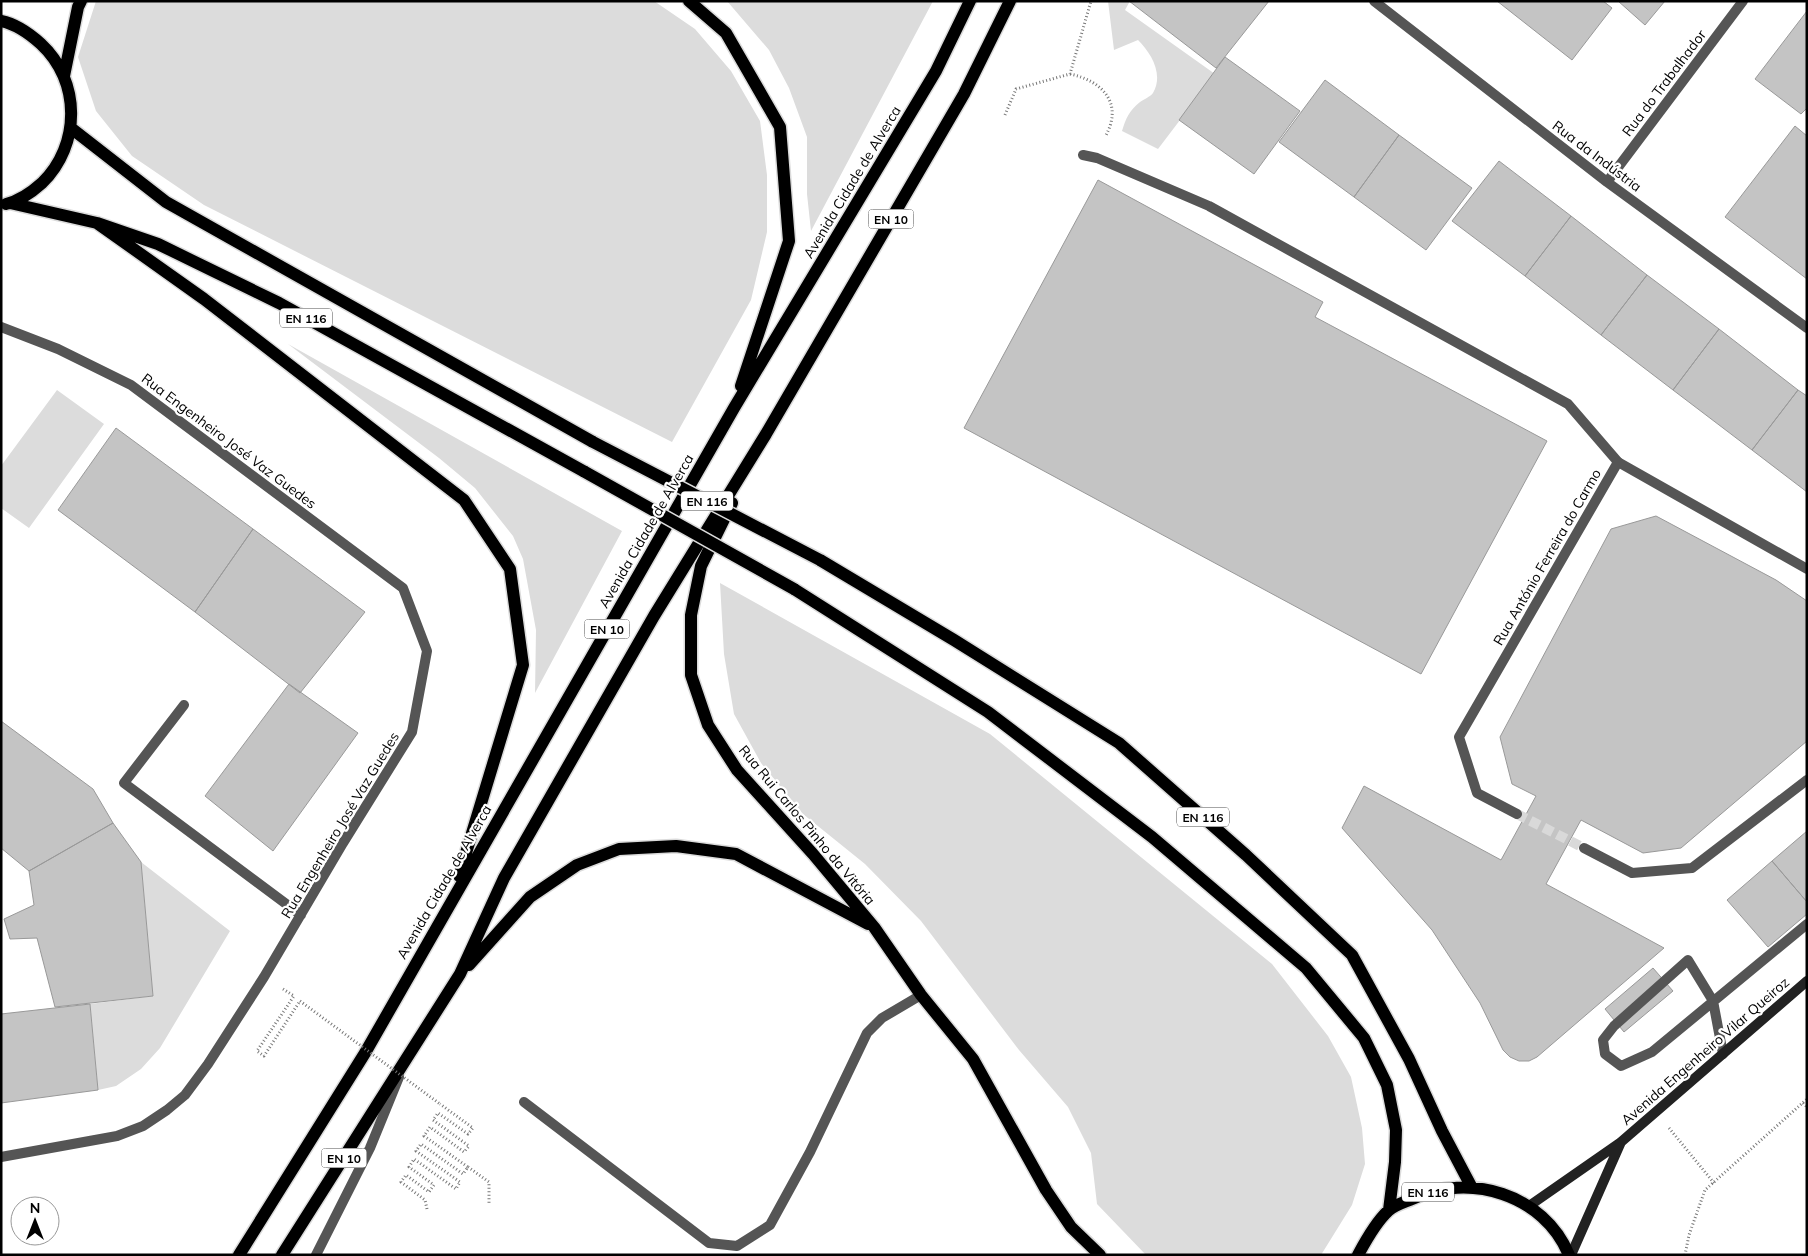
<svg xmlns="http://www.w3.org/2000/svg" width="1808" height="1256" font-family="Mulish,sans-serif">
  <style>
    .green { fill: #dcdcdc }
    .building { fill: #c4c4c4; stroke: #999 }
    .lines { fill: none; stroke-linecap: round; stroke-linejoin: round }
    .street-tunnel { stroke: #d9d9d9; stroke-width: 10; stroke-dasharray: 10 5; stroke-linecap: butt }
    .primary-casing { stroke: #dbdbdb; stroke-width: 15 }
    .path { stroke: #777; stroke-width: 3; stroke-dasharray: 1 2.5; stroke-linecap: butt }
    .lane { stroke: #555; stroke-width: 10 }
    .street { stroke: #555; stroke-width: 10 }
    .secondary { stroke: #222; stroke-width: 10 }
    .primary { stroke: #000; stroke-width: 12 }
    .primary-bridge-casing { stroke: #dbdbdb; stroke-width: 15; stroke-linecap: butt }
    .path-bridge { stroke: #777; stroke-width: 3; stroke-dasharray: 1 2.5; stroke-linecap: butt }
    .primary-bridge { stroke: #000; stroke-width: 12 }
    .labels { text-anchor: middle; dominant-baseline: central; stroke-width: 4.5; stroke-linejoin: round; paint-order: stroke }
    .shield { fill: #fff; stroke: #4c4c4c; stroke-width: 1 }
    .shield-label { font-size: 12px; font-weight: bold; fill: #000 }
    .street-label { font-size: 14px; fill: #000; stroke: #fff }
  </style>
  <rect width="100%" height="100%" fill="#fff"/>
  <path class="green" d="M96 1H654L695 29 731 71 760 121 767 175V232L751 300 672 442 204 205 132 156 96 111 78 57Z
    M727 1H933L811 231 807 194V137L789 88 769 50Z
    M1108 1H1130L1125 10 1215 74 1158 149 1122 131C1126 118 1129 111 1140 102 1144 99 1150 97 1153 93 1164 74 1151 53 1138 40L1114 50Z
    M288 344 622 531 535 693 536 630 523 559 513 536 475 488 439 458Z
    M57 390 104 424 29 528 1 508V466Z
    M720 583 990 734 1272 964 1328 1036 1351 1077 1362 1128 1365 1164 1352 1205 1321 1255H1146L1097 1204 1091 1153 1068 1107 1019 1050 921 921 865 864 803 814 761 763 734 714 724 654Z
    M141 862 230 931 160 1048 141 1069 116 1086 98 1090 90 1004 153 996Z"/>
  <path class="building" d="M1129 1H1269L1216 68Z
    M1497 1H1603L1612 8 1572 60Z
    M1618 1H1665L1645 25Z
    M1807 11V108L1801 114 1755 79Z
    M1225 57 1300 111 1254 174 1179 120Z
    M1325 80 1399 135 1354 197 1279 142Z
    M1795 126 1807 136V279L1725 217Z
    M1399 135 1472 188 1426 250 1354 197Z
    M1499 161 1571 216 1525 276 1452 221Z
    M1098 180 1323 302 1315 317 1547 441 1421 674 964 428Z
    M1571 216 1647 275 1601 335 1525 276Z
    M1647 275 1719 329 1673 390 1601 335Z
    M1719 329 1798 390 1752 450 1673 390Z
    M1798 390 1807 396V492L1752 450Z
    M116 428 253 529 195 612 58 510Z
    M1656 516 1776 580 1807 601V741L1681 848 1643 853 1581 820 1546 884 1664 948 1537 1057 1529 1061H1519L1510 1057 1503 1050 1480 1003 1432 930 1342 828 1364 786 1501 860 1536 796 1512 784 1500 737 1611 529Z
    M253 529 365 612 300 693 195 612Z
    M289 684 358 733 273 851 205 796Z
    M1 721 93 789 113 823 29 871 1 848Z
    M113 823 141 862 153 996 55 1007 37 938 10 939 4 919 34 905 29 871Z
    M1807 831V902L1772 861Z
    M1772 861 1807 902V914L1768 947 1727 900Z
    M1653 968 1673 991 1624 1032 1605 1009Z
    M90 1004 98 1090 1 1103V1014Z"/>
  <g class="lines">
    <path class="street-tunnel" d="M1517 814 1584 848"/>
    <g class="primary-casing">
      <path id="primary" d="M689 1 726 33 780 127 789 241 741 386
        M1 21C16 24 30 34 41 44 81 81 81 145 42 183 32 192 19 201 6 204
        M64 76 78 7 81 1
        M71 128 166 202 593 442
        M10 203 97 223 158 244 279 303 585 472
        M97 223 204 299 464 500 510 569 523 665 459 876
        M732 503 701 566 691 615V675L708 725 737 770 813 854 874 927 921 995 973 1059 1046 1190 1071 1227 1100 1255
        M820 560 954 640 1119 743 1246 855 1352 955 1409 1059 1442 1131 1471 1186
        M794 589 988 712 1152 837 1306 968 1364 1038 1387 1085 1396 1130 1395 1162 1389 1210
        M469 965 530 897 577 865 619 849 676 846 736 854 868 924
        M239 1255 365 1053 734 408 936 71 970 1
        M282 1255 460 974 504 878 654 616 766 434 964 94 1010 1
        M1358 1255C1366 1240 1376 1222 1388 1211 1394 1205 1405 1202 1412 1199 1469 1172 1544 1194 1569 1255"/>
    </g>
    <path class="path" d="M1070 74C1103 81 1124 104 1105 137
      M1005 115 1016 89 1070 74 1091 1
      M283 989 294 996 257 1051 264 1056 300 1001
      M1803 1103 1807 1107
      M1669 1128 1714 1183
      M468 1167 489 1182V1205
      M427 1209 425 1200 401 1182 406 1175 429 1192 434 1185 409 1167 414 1159 456 1189 460 1182 416 1151 421 1144 463 1174 468 1167 424 1136 430 1127 464 1152 469 1146 433 1120 438 1113 468 1134 473 1128 440 1104
      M1685 1255 1689 1235 1705 1190 1807 1099"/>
    <path class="lane" d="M1083 155 1097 158 1209 206 1568 404 1618 462
      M1723 1054 1713 1001 1688 960 1614 1026 1603 1040 1605 1054 1621 1066 1652 1052 1807 924
      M524 1102 709 1243 737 1246 770 1225 810 1152 867 1033 882 1018 921 995
      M316 1255 370 1148 399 1077"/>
    <path class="street" d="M1374 1 1607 182 1807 328
      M1607 182 1743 1
      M1 327 58 349 131 385 403 588 427 651 412 732 343 843 264 977 208 1064 185 1095 167 1110 143 1126 117 1136 1 1157
      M184 705 124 783 301 915
      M1517 814 1477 793 1459 737 1618 462 1807 569
      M1584 848 1632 873 1692 868 1807 780"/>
    <path class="secondary" d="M1529 1206 1621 1142 1807 981
      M1571 1255 1621 1142"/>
    <use href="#primary" class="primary"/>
    <g class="primary-bridge-casing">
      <path id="primary-bridge" d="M593 442 820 560
        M585 472 794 589"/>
    </g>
    <path class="path-bridge" d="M300 1001 440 1104"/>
    <use href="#primary-bridge" class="primary-bridge"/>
  </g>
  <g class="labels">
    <g class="shield">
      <rect x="868.5" y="209.5" width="45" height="19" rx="4"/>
      <rect x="280" y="308.5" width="52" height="19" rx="4"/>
      <rect x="681" y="491.5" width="52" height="19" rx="4"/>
      <rect x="584.5" y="619.5" width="45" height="19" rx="4"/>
      <rect x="1177" y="807.5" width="52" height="19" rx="4"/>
      <rect x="321.5" y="1148.5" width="45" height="19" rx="4"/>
      <rect x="1402" y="1182.5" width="52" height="19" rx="4"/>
    </g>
    <g class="shield-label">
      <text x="891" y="219">EN 10</text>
      <text x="306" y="318">EN 116</text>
      <text x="707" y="501">EN 116</text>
      <text x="607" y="629">EN 10</text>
      <text x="1203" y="817">EN 116</text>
      <text x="344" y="1158">EN 10</text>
      <text x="1428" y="1192">EN 116</text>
    </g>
    <g class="street-label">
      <text transform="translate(1664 83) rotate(-53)">Rua do Trabalhador</text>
      <text transform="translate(1597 156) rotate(37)">Rua da Indústria</text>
      <text transform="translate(852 182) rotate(-59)">Avenida Cidade de Alverca</text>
      <text transform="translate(229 441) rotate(37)">Rua Engenheiro José Vaz Guedes</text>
      <text transform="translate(646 531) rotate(-60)">Avenida Cidade de Alverca</text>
      <text transform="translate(1547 557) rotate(-60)">Rua António Ferreira do Carmo</text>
      <text transform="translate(340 825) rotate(-59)">Rua Engenheiro José Vaz Guedes</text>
      <text transform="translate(807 825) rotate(50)">Rua Rui Carlos Pinho da Vitória</text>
      <text transform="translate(444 882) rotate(-60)">Avenida Cidade de Alverca</text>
      <text transform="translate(1705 1051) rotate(-41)">Avenida Engenheiro Vilar Queiroz</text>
    </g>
  </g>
  <rect width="1808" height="1256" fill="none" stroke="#000000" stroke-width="5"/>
  <g transform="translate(35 1221)"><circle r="24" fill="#ffffff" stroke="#999999"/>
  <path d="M0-4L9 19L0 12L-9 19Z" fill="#000000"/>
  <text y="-8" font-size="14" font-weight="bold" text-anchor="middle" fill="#000000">N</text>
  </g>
</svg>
